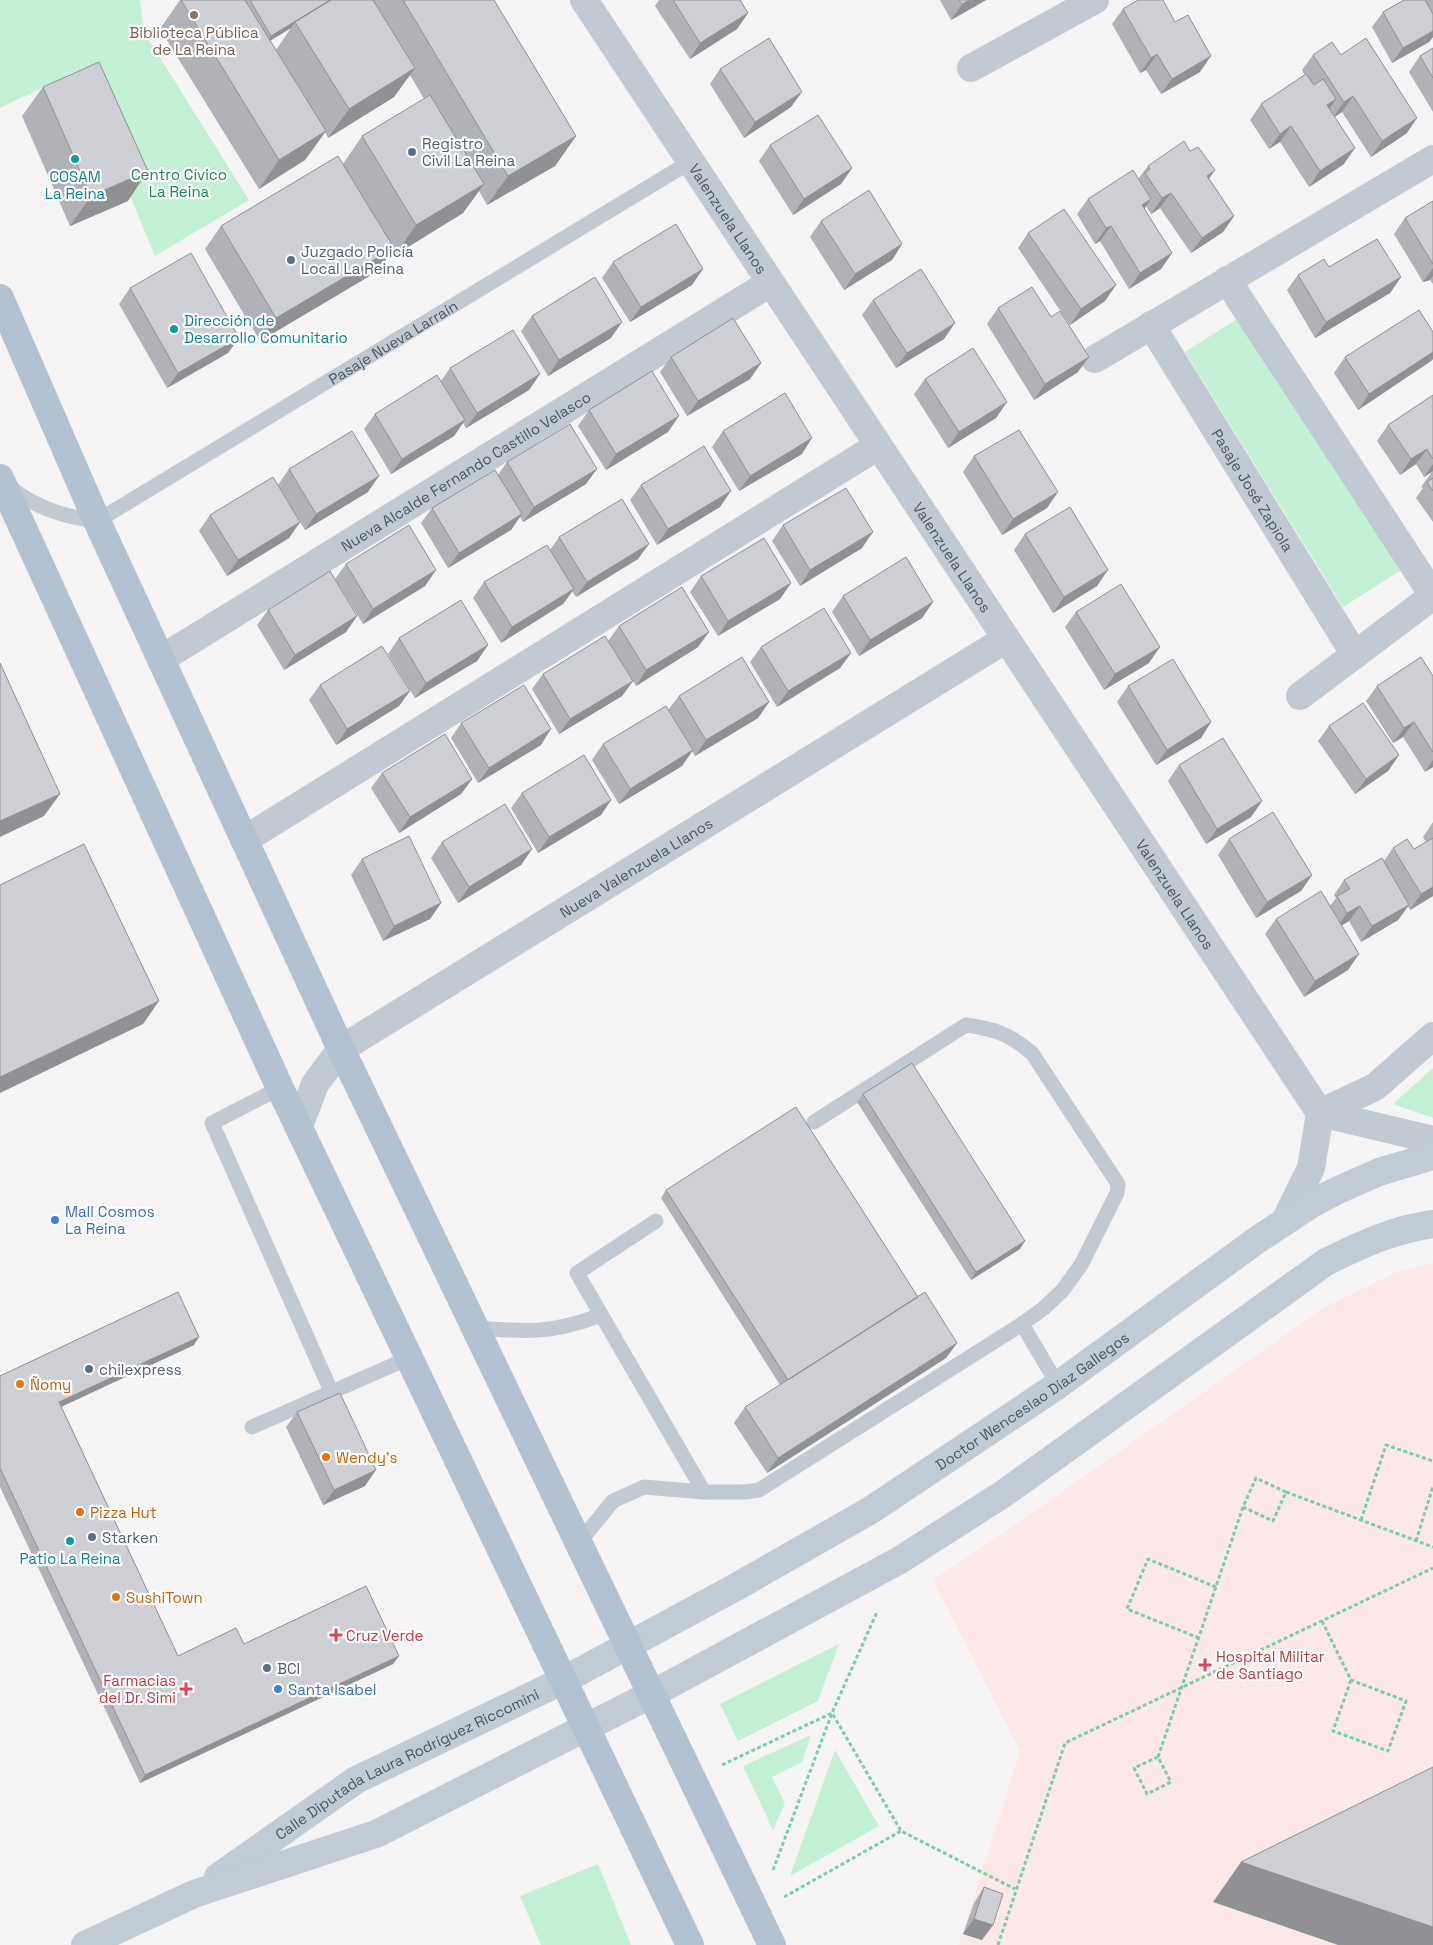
<svg xmlns="http://www.w3.org/2000/svg" width="1433" height="1945" font-family="'Space Grotesk',sans-serif">
  <style>
    .medical { fill: #fce8e6 }
    .green { fill: #c3f1d5 }
    .lines { fill: none; stroke-linecap: round; stroke-linejoin: round }
    .path { stroke: #7ad0a6; stroke-width: 3; stroke-dasharray: 4 2.5; stroke-linecap: butt }
    .service { stroke: #c1cad2; stroke-width: 15 }
    .minor { stroke: #c1cad2; stroke-width: 28 }
    .tertiary { stroke: #c1cad2; stroke-width: 28 }
    .secondary { stroke: #c1cbd6; stroke-width: 28 }
    .primary { stroke: #b3c2d1; stroke-width: 28 }
    .wall { fill: #b0b2b7; fill-rule: evenodd }
    .shaded-wall { fill: #909195 }
    .building { fill: #cdcfd5; stroke: #909195 }
    .education-dot { fill: #8d6e63; stroke: #fff; stroke-width: 2 }
    .service-dot { fill: #5c6f8a; stroke: #fff; stroke-width: 2 }
    .culture-dot { fill: #0f9aa8; stroke: #fff; stroke-width: 2 }
    .shop-dot { fill: #3f7fe0; stroke: #fff; stroke-width: 2 }
    .food-dot { fill: #e8710a; stroke: #fff; stroke-width: 2 }
    .health-dot { fill: #e0444e; stroke: #fff; stroke-width: 2 }
    .labels { text-anchor: middle; dominant-baseline: central; stroke-width: 4.5; stroke-linejoin: round; paint-order: stroke }
    .education-label { font-size: 15px; fill: #785e54; stroke: #fff }
    .service-label { font-size: 15px; fill: #4e5e75; stroke: #fff; text-anchor: start }
    .park-label { font-size: 15px; fill: #17864f; stroke: #fff }
    .culture-label { font-size: 15px; fill: #0d838f; stroke: #fff }
    .street-label { font-size: 15px; fill: #4a5661; stroke: #fff }
    .shop-label { font-size: 15px; fill: #366cbe; stroke: #fff; text-anchor: start }
    .food-label { font-size: 15px; fill: #c56008; stroke: #fff; text-anchor: start }
    .health-label { font-size: 15px; fill: #be3a42; stroke: #fff; text-anchor: start }
  </style>
  <rect width="100%" height="100%" fill="#f5f3f3"/>
  <path class="medical" d="M1433 1263V1945H959L1020 1751 933 1580 1028 1516 1325 1307 1395 1273Z"/>
  <path class="green" d="M0 0H140L144 32 249 200 155 256 78 70 0 108Z
    M1245 314 1403 569 1343 607 1185 352Z
    M1433 1068V1118L1393 1104Z
    M839 1644 818 1701 738 1741 720 1704Z
    M811 1735 802 1762 772 1777 785 1803 773 1830 743 1766Z
    M835 1750 879 1826 790 1876Z
    M598 1864 631 1945H541L520 1896Z"/>
  <g class="lines">
    <path class="path" d="M1286 1492 1433 1547
      M1361 1520 1386 1445 1433 1461
      M1416 1541 1433 1486
      M1322 1621 1351 1680 1406 1701 1388 1751 1333 1731 1351 1680
      M1199 1638 1127 1609 1148 1559 1216 1587
      M1158 1757 1134 1768 1147 1794 1171 1782 1158 1757 1243 1507 1256 1478 1286 1492 1273 1521 1243 1507
      M722 1765 832 1713 901 1831 1015 1889
      M773 1870 832 1713 877 1612
      M784 1897 901 1831
      M998 1945 1065 1743 1433 1568"/>
    <g class="service">
      <path id="s1" d="M9 486C34 508 64 517 97 521L690 162"/>
      <path d="M280 1088 212 1123 331 1391"/>
      <path d="M656 1221 577 1273 704 1492"/>
      <path d="M1022 1324 1058 1385"/>
      <path d="M475 1328C525 1332 552 1334 601 1315"/>
      <path d="M252 1427 409 1358"/>
      <path d="M578 1544 613 1501 644 1487 704 1492H744L759 1490 1022 1324 1044 1308 1062 1291 1081 1265 1117 1193 1118 1184 1032 1053C1009 1034 995 1029 966 1025L814 1122"/>
    </g>
    <g class="minor">
      <path d="M971 68 1095 0"/>
      <path d="M1227 280 1433 595"/>
      <path id="s2" d="M1151 325 1355 655"/>
      <path d="M1095 359 1433 159"/>
      <path id="s3" d="M161 659 770 283"/>
      <path d="M1300 696 1433 596"/>
      <path d="M244 840 878 446"/>
      <path d="M1320 1113 1375 1087 1433 1036"/>
      <path id="s4" d="M299 1126 315 1084 341 1049 1006 639"/>
    </g>
    <g class="tertiary">
      <path id="s5" d="M584 0 1320 1113 1311 1168 1285 1221"/>
      <path d="M1320 1113 1433 1140"/>
    </g>
    <g class="secondary">
      <path id="s6" d="M218 1877 356 1780 564 1680 736 1587 871 1510 1058 1385 1257 1240 1310 1205 1336 1191 1379 1172 1433 1156"/>
      <path d="M85 1945 194 1894 376 1834 652 1694 900 1560 1003 1494 1326 1262C1360 1245 1395 1229 1433 1224"/>
    </g>
    <path class="primary" d="M0 298 97 521 341 1049 772 1945
      M0 478 280 1088 690 1945"/>
  </g>
  <path class="wall" d="M180 0H494L576 136 555 166 487 205 479 191 463 213 395 255 392 250 378 271 260 341 205 249 221 226 343 164 362 136 424 99 410 75 394 97 328 138 325 132 305 160 259 189 160 29ZM291 28 276 50 270 41Z
    M659 0H740L748 13 737 29 690 59 655 6Z
    M940 0H986L951 20Z
    M1404 0H1433V37L1429 42 1392 63 1372 27 1383 12Z
    M1123 9 1200 72 1161 94 1146 70 1140 73 1112 24Z
    M1433 48V112L1409 72 1420 56Z
    M1313 55H1341L1407 133 1371 157 1342 112 1334 117 1344 164 1309 187 1280 142 1269 149 1250 120 1261 104 1305 75 1302 70Z
    M720 69 791 107 744 138 710 84Z
    M43 87 128 201 70 226 22 116Z
    M770 145 852 168 841 184 793 215 759 161Z
    M1190 151 1215 170 1209 178 1234 216 1223 232 1191 253 1160 208 1151 214 1146 206 1144 209 1172 253 1161 269 1129 289 1100 241 1095 244 1077 214 1088 199 1138 179 1148 166Z
    M1433 201V284L1430 280 1423 282 1394 234 1405 218Z
    M821 221 902 244 892 260 844 290 810 237Z
    M1028 233 1105 301 1070 325 1018 248Z
    M613 262 692 285 630 322 602 278Z
    M1329 267 1401 277 1390 293 1315 338 1287 290 1298 275Z
    M130 288 239 338 228 353 167 388 119 304Z
    M873 300 944 339 896 368 862 315Z
    M998 308 1078 372 1034 400 987 324Z
    M532 316 611 338 548 376 521 331Z
    M1433 332V359L1431 361 1358 410 1334 373 1345 357Z
    M671 357 761 363 750 379 687 416 660 372Z
    M450 368 540 374 529 390 466 428 463 423 454 436 391 474 364 429 375 414 441 381Z
    M925 379 996 418 948 448 914 394Z
    M1433 395V522L1416 498 1423 488 1421 487 1432 472 1424 477 1416 464 1400 475 1377 441 1388 425Z
    M589 410 668 432 606 470 578 426Z
    M723 431 802 454 739 491 712 447Z
    M974 456 1047 508 1002 535 963 472Z
    M507 462 586 484 523 522 520 517 511 530 448 568 421 523 432 508 498 475Z
    M289 469 368 492 305 530 278 485Z
    M641 485 720 507 657 545 630 500Z
    M210 515 300 522 289 538 227 576 199 531Z
    M783 525 862 548 800 586 772 541Z
    M1025 534 1097 586 1053 613 1014 550Z
    M559 537 638 559 576 597 572 591 563 604 501 643 473 598 484 582 550 550Z
    M346 564 436 570 425 586 363 624 335 579Z
    M701 576 791 583 780 599 718 636 690 592Z
    M843 596 933 602 922 618 859 656 832 612Z
    M268 610 357 616 346 632 284 670 257 625Z
    M1076 612 1149 663 1104 690 1065 627Z
    M619 626 698 647 636 686 633 681 622 696 559 734 532 689 543 674 608 641Z
    M399 638 488 645 477 661 415 698 388 654Z
    M761 647 851 653 840 668 777 707 750 662Z
    M1433 676V767L1425 772 1403 737 1393 743 1366 701 1377 686Z
    M320 685 410 691 399 706 336 745 309 700Z
    M1128 686 1211 722 1201 738 1156 765 1117 702Z
    M679 696 769 702 758 718 695 756 692 751 682 766 619 804 592 760 603 744 668 710Z
    M461 723 541 745 478 783 451 738Z
    M1329 726 1399 755 1388 771 1355 794 1318 741Z
    M1179 765 1262 801 1251 817 1206 844 1168 781Z
    M382 773 472 779 461 794 399 833 371 788Z
    M522 793 611 800 601 815 538 853 511 808Z
    M1433 822V896L1410 910 1408 906 1398 920 1361 942 1349 921 1342 925 1348 970 1304 997 1265 934 1276 919 1330 906 1336 898 1334 895 1344 880 1384 861 1393 848 1414 849 1426 842 1423 837Z
    M1229 839 1312 875 1301 891 1256 918 1218 855Z
    M442 842 532 849 521 865 458 903 431 858Z
    M362 859 441 903 430 919 383 941 351 875Z
    M863 1094 1020 1249 971 1280 857 1102Z
    M666 1190 918 1297 957 1343 946 1358 767 1473 734 1423 745 1407 780 1385 661 1198Z
    M194 1345 61 1407 178 1656 244 1644 399 1656 393 1664 140 1783 0 1487V1376Z
    M297 1412 365 1486 323 1505 286 1427Z
    M984 1887 993 1925 982 1940 963 1934 974 1903Z"/>
  <path class="shaded-wall" d="M330 0 295 22 291 28 266 43 271 36Z
    M970 0H986L951 20 962 4Z
    M748 13 737 29 690 59 700 43Z
    M1433 31V37L1429 42 1392 63 1403 48Z
    M1157 54 1146 70 1140 73 1151 58Z
    M1211 56 1200 72 1161 94 1172 79Z
    M415 68 394 97 328 138 349 109Z
    M802 92 791 107 744 138 755 122Z
    M1353 96 1342 112 1333 118 1344 102Z
    M1336 99 1325 115 1327 105Z
    M1417 118 1407 133 1371 157 1382 141Z
    M1291 126 1280 142 1269 149 1280 134Z
    M326 131 305 160 259 189 279 160Z
    M576 136 555 166 487 205 508 176Z
    M1355 148 1344 164 1309 187 1320 171Z
    M852 168 841 184 793 215 804 199Z
    M1215 170 1204 186 1207 176Z
    M148 171 128 201 70 226 91 196Z
    M484 184 463 213 395 255 416 225Z
    M1171 193 1160 208 1151 214 1162 198Z
    M1151 199 1140 215 1142 205Z
    M1234 216 1223 232 1191 253 1202 238Z
    M1111 226 1100 241 1095 244 1106 228Z
    M902 244 892 260 844 290 855 274Z
    M394 248 378 271 260 341 276 318Z
    M1172 253 1161 269 1129 289 1140 273Z
    M1433 268V276L1430 280 1423 282Z
    M703 269 692 285 630 322 641 307Z
    M1401 277 1390 293 1315 338 1326 322Z
    M1116 285 1105 301 1070 325 1081 309Z
    M622 322 611 338 548 376 559 360Z
    M955 323 944 339 896 368 907 353Z
    M239 338 228 353 167 388 178 373Z
    M1433 352V359L1431 361 1358 410 1369 394Z
    M1089 357 1078 372 1034 400 1045 384Z
    M761 363 750 379 687 416 698 401Z
    M540 374 529 390 466 428 477 413Z
    M1007 402 996 418 948 448 959 432Z
    M679 416 668 432 606 470 616 454Z
    M465 420 454 436 391 474 402 459Z
    M812 438 802 454 739 491 750 476Z
    M1427 449 1416 464 1400 475 1411 459Z
    M1433 464V471L1424 477Z
    M597 469 586 484 523 522 534 507Z
    M379 476 368 492 305 530 316 514Z
    M731 491 720 507 657 545 668 529Z
    M1058 492 1047 508 1002 535 1013 519Z
    M522 514 511 530 448 568 459 553Z
    M300 522 289 538 227 576 238 560Z
    M873 532 862 548 800 586 810 570Z
    M649 544 638 559 576 597 587 582Z
    M436 570 425 586 363 624 373 609Z
    M1108 570 1097 586 1053 613 1064 597Z
    M791 583 780 599 718 636 728 621Z
    M574 589 563 604 501 643 512 627Z
    M933 602 922 618 859 656 870 640Z
    M357 616 346 632 284 670 295 655Z
    M709 632 698 647 636 686 646 670Z
    M488 645 477 661 415 698 426 683Z
    M1160 647 1149 663 1104 690 1115 674Z
    M851 653 840 668 777 707 788 691Z
    M633 681 622 696 559 734 570 719Z
    M410 691 399 706 336 745 347 729Z
    M769 702 758 718 695 756 706 740Z
    M1211 722 1201 738 1156 765 1167 750Z
    M1414 722 1403 737 1393 743 1404 728Z
    M551 729 541 745 478 783 489 768Z
    M693 750 682 766 619 804 630 789Z
    M1399 755 1388 771 1355 794 1366 779Z
    M1433 760V767L1425 772Z
    M472 779 461 794 399 833 410 817Z
    M60 794 44 816 0 837V821Z
    M611 800 601 815 538 853 549 837Z
    M1262 801 1251 817 1206 844 1217 829Z
    M532 849 521 865 458 903 469 887Z
    M1312 875 1301 891 1256 918 1267 902Z
    M1433 887V896L1410 910 1421 894Z
    M441 903 430 919 383 941 394 926Z
    M1409 905 1398 920 1361 942 1372 926Z
    M1360 906 1349 921 1336 929 1347 913Z
    M1359 954 1348 970 1304 997 1315 981Z
    M159 1001 143 1024 0 1093V1077Z
    M1025 1241 1020 1249 971 1280 976 1272Z
    M199 1337 194 1345 54 1410 59 1402Z
    M957 1343 946 1358 767 1473 778 1458Z
    M376 1470 365 1486 323 1505 334 1490Z
    M399 1656 393 1664 140 1783 145 1775Z
    M1241 1862 1433 1927V1945H1338L1213 1902Z
    M974 1919 993 1925 982 1940 963 1934Z"/>
  <path class="building" d="M181 0H245L326 131 279 160Z
    M250 0H330L271 36Z
    M331 0H373L415 68 349 109 295 22Z
    M403 0H494L576 136 508 176Z
    M673 0H740L748 13 700 43Z
    M959 0H970L962 4Z
    M1138 0H1163L1175 22 1188 15 1211 56 1172 79 1157 54 1151 58 1123 9Z
    M1404 0H1425L1433 14V31L1403 48 1383 12Z
    M769 38 802 92 755 122 720 69Z
    M1366 38 1417 118 1382 141 1353 96 1344 102 1313 55 1332 42 1341 55Z
    M1433 48V78L1420 56Z
    M99 62 148 171 91 196 43 87Z
    M1306 74 1314 85 1323 79 1336 99 1327 105 1355 148 1320 171 1291 126 1280 134 1261 104Z
    M430 95 484 184 416 225 362 136Z
    M818 115 852 168 804 199 770 145Z
    M1184 141 1190 151 1198 147 1215 170 1207 176 1234 216 1202 238 1171 193 1162 198 1145 173 1150 169 1148 166Z
    M338 156 394 248 276 318 221 226Z
    M1133 170 1151 199 1142 205 1172 253 1140 273 1111 226 1106 228 1088 199Z
    M869 190 902 244 855 274 821 221Z
    M1433 201V264L1405 218Z
    M1064 209 1116 285 1081 309 1028 233Z
    M676 224 703 269 641 307 613 262Z
    M1377 239 1401 277 1326 322 1298 275 1324 259 1329 267Z
    M191 253 239 338 178 373 130 288Z
    M921 269 955 323 907 353 873 300Z
    M595 277 622 322 559 360 532 316Z
    M1032 287 1051 317 1060 311 1089 357 1045 384 998 308Z
    M1419 310 1433 332V352L1369 394 1345 357Z
    M733 318 761 363 698 401 671 357Z
    M513 330 540 374 477 413 450 368Z
    M973 348 1007 402 959 432 925 379Z
    M652 371 679 416 616 454 589 410Z
    M437 375 465 420 402 459 375 414Z
    M785 393 812 438 750 476 723 431Z
    M1433 395V459L1427 449 1411 459 1388 425Z
    M570 424 597 469 534 507 507 462Z
    M1019 430 1058 492 1013 519 974 456Z
    M352 431 379 476 316 514 289 469Z
    M704 446 731 491 668 529 641 485Z
    M495 470 522 514 459 553 432 508Z
    M273 477 300 522 238 560 210 515Z
    M1433 478V491L1427 482Z
    M846 488 873 532 810 570 783 525Z
    M622 499 649 544 587 582 559 537Z
    M1070 507 1108 570 1064 597 1025 534Z
    M409 525 436 570 373 609 346 564Z
    M764 538 791 583 728 621 701 576Z
    M547 545 574 589 512 627 484 582Z
    M906 557 933 602 870 640 843 596Z
    M330 571 357 616 295 655 268 610Z
    M1121 584 1160 647 1115 674 1076 612Z
    M682 587 709 632 646 670 619 626Z
    M461 600 488 645 426 683 399 638Z
    M824 608 851 653 788 691 761 647Z
    M605 636 633 681 570 719 543 674Z
    M382 646 410 691 347 729 320 685Z
    M742 657 769 702 706 740 679 696Z
    M1421 657 1433 676V752L1414 722 1404 728 1377 686Z
    M1173 659 1211 722 1167 750 1128 686Z
    M0 663 60 794 0 821Z
    M524 685 551 729 489 768 461 723Z
    M1363 703 1399 755 1366 779 1329 726Z
    M666 706 693 750 630 789 603 744Z
    M445 734 472 779 410 817 382 773Z
    M1223 738 1262 801 1217 829 1179 765Z
    M584 755 611 800 549 837 522 793Z
    M505 804 532 849 469 887 442 842Z
    M1273 812 1312 875 1267 902 1229 839Z
    M409 836 441 903 394 926 362 859Z
    M1433 838V887L1421 894 1393 848 1407 839 1414 849Z
    M84 844 159 1001 0 1077V885Z
    M1382 858 1409 905 1372 926 1360 906 1347 913 1337 896 1350 889 1344 880Z
    M1321 891 1359 954 1315 981 1276 919Z
    M912 1063 1025 1241 976 1272 863 1094Z
    M796 1107 918 1297 788 1380 666 1190Z
    M178 1292 199 1337 59 1402 178 1656 236 1628 244 1644 366 1586 399 1656 145 1775 0 1468V1376Z
    M925 1292 957 1343 778 1458 745 1407Z
    M340 1393 376 1470 334 1490 297 1412Z
    M1433 1767V1927L1241 1862Z
    M984 1887 1003 1894 993 1925 974 1919Z"/>
  <circle class="education-dot" cx="194" cy="15" r="5"/>
  <g class="service-dot">
    <circle cx="412" cy="152" r="5"/>
    <circle cx="291" cy="260" r="5"/>
    <circle cx="89" cy="1369" r="5"/>
    <circle cx="92" cy="1537" r="5"/>
    <circle cx="267" cy="1668" r="5"/>
  </g>
  <g class="culture-dot">
    <circle cx="75" cy="159" r="5"/>
    <circle cx="174" cy="329" r="5"/>
    <circle cx="70" cy="1541" r="5"/>
  </g>
  <g class="shop-dot">
    <circle cx="55" cy="1220" r="5"/>
    <circle cx="278" cy="1689" r="5"/>
  </g>
  <g class="food-dot">
    <circle cx="20" cy="1384" r="5"/>
    <circle cx="326" cy="1457" r="5"/>
    <circle cx="80" cy="1512" r="5"/>
    <circle cx="116" cy="1597" r="5"/>
  </g>
  <g class="health-dot">
    <path d="M333.5 1627.5h5v5h5v5h-5v5h-5v-5h-5v-5h5z"/>
    <path d="M1202.5 1657.5h5v5h5v5h-5v5h-5v-5h-5v-5h5z"/>
    <path d="M183.5 1681.5h5v5h5v5h-5v5h-5v-5h-5v-5h5z"/>
  </g>
  <g class="labels">
    <g class="education-label">
      <text x="194" y="32">Biblioteca Pública<tspan x="194" dy="17">de La Reina</tspan></text>
    </g>
    <g class="service-label">
      <text x="422" y="143">Registro<tspan x="422" dy="17">Civil La Reina</tspan></text>
      <text x="301" y="251">Juzgado Policía<tspan x="301" dy="17">Local La Reina</tspan></text>
      <text x="99" y="1369">chilexpress</text>
      <text x="102" y="1537">Starken</text>
      <text x="277" y="1668">BCI</text>
    </g>
    <g class="park-label">
      <text x="179" y="174">Centro Cívico<tspan x="179" dy="17">La Reina</tspan></text>
    </g>
    <g class="culture-label">
      <text x="75" y="176">COSAM<tspan x="75" dy="17">La Reina</tspan></text>
      <text x="184" y="320" text-anchor="start">Dirección de<tspan x="184" dy="17">Desarrollo Comunitario</tspan></text>
      <text x="70" y="1558">Patio La Reina</text>
    </g>
    <g class="street-label">
      <text stroke="none"><textPath href="#s5" startOffset="262">Valenzuela Llanos</textPath></text>
      <text stroke="none"><textPath href="#s1" startOffset="442">Pasaje Nueva Larraín</textPath></text>
      <text stroke="none"><textPath href="#s3" startOffset="358">Nueva Alcalde Fernando Castillo Velasco</textPath></text>
      <text stroke="none"><textPath href="#s2" startOffset="194">Pasaje José Zapiola</textPath></text>
      <text stroke="none"><textPath href="#s5" startOffset="668">Valenzuela Llanos</textPath></text>
      <text stroke="none"><textPath href="#s4" startOffset="435">Nueva Valenzuela Llanos</textPath></text>
      <text stroke="none"><textPath href="#s5" startOffset="1072">Valenzuela Llanos</textPath></text>
      <text stroke="none"><textPath href="#s6" startOffset="945">Doctor Wenceslao Díaz Gallegos</textPath></text>
      <text stroke="none"><textPath href="#s6" startOffset="221">Calle Diputada Laura Rodríguez Riccomini</textPath></text>
    </g>
    <g class="shop-label">
      <text x="65" y="1211">Mall Cosmos<tspan x="65" dy="17">La Reina</tspan></text>
      <text x="288" y="1689">Santa Isabel</text>
    </g>
    <g class="food-label">
      <text x="30" y="1384">Ñomy</text>
      <text x="336" y="1457">Wendy's</text>
      <text x="90" y="1512">Pizza Hut</text>
      <text x="126" y="1597">SushiTown</text>
    </g>
    <g class="health-label">
      <text x="346" y="1635">Cruz Verde</text>
      <text x="1216" y="1656">Hospital Militar<tspan x="1216" dy="17">de Santiago</tspan></text>
      <text x="176" y="1680" text-anchor="end">Farmacias<tspan x="176" dy="17">del Dr. Simi</tspan></text>
    </g>
  </g>
</svg>
